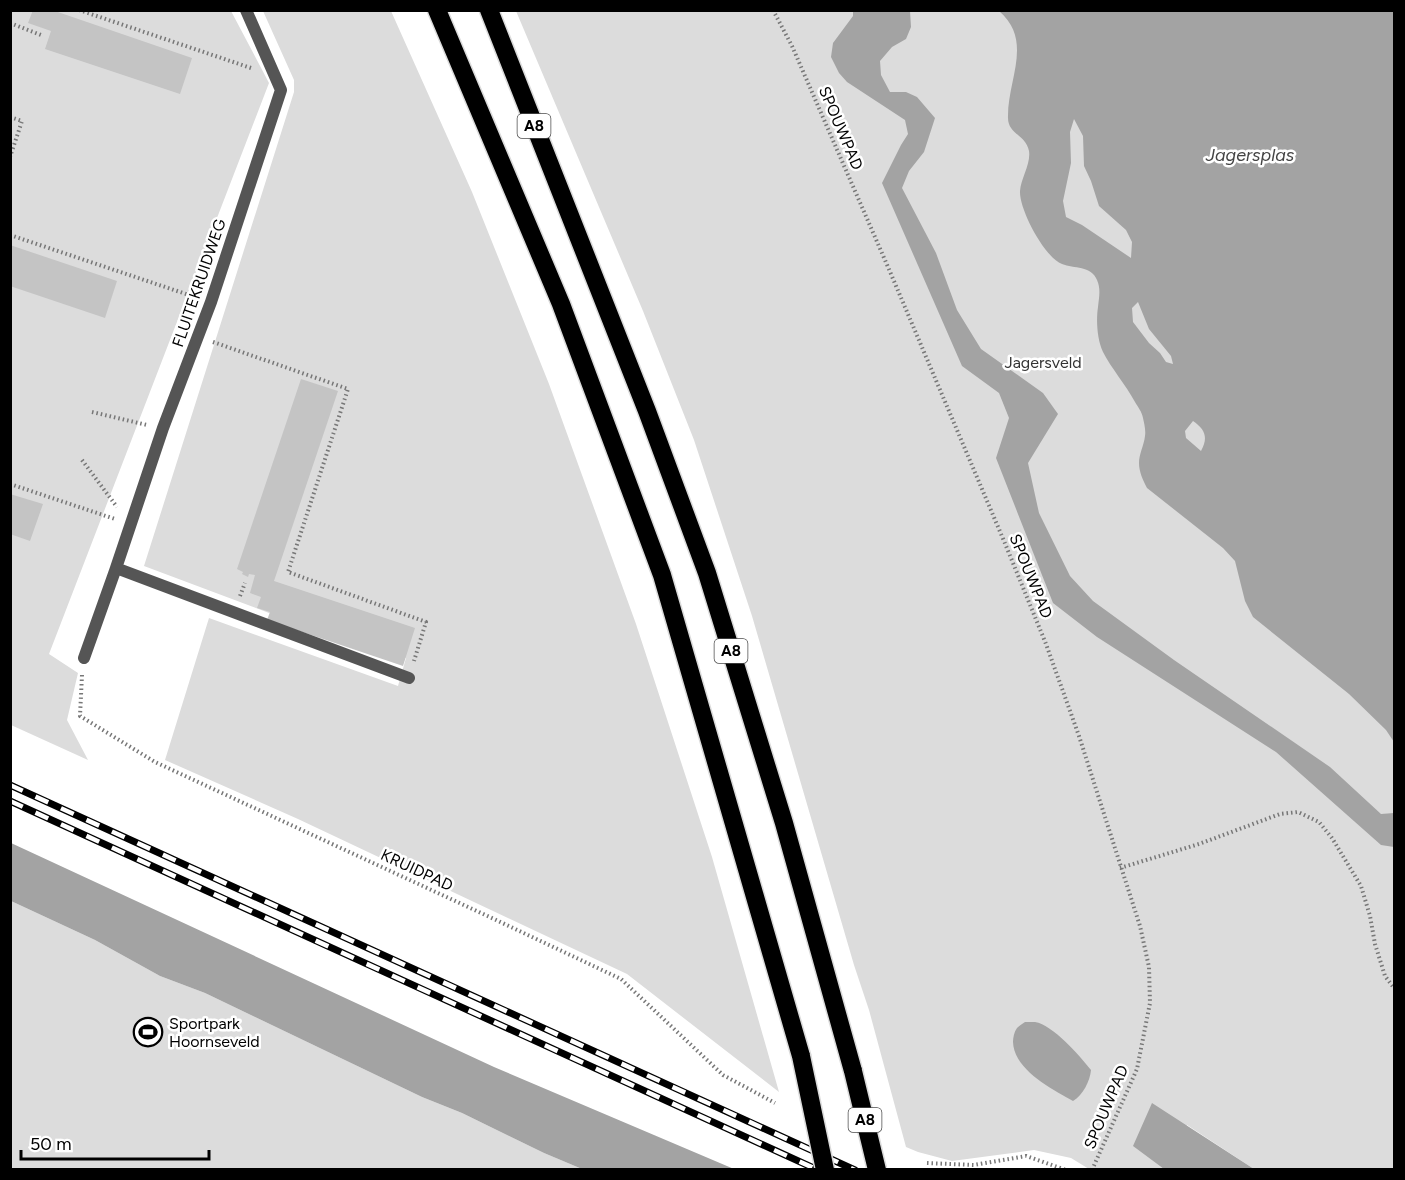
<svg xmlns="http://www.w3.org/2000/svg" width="1405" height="1180" font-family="Figtree,sans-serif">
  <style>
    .green { fill: #dcdcdc }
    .water { fill: #a3a3a3; fill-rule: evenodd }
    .building { fill: #c4c4c4 }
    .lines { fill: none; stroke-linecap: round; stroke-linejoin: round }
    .highway-casing { stroke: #dbdbdb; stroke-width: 21 }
    .path { stroke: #777; stroke-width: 4; stroke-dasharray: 1.5 3; stroke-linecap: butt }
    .street { stroke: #555; stroke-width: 12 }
    .highway { stroke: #000; stroke-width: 18 }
    .rail-casing { stroke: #000; stroke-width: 7 }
    .rail { stroke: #fff; stroke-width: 4.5; stroke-dasharray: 14; stroke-linecap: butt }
    .highway-bridge-casing { stroke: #dbdbdb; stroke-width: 21; stroke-linecap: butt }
    .highway-bridge { stroke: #000; stroke-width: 18 }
    .labels { text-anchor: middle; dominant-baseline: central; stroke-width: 5; stroke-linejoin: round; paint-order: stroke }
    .shield { fill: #fff; stroke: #4c4c4c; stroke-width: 1.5 }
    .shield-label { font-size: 15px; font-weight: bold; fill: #000 }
    .street-label { font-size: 16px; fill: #000; stroke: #fff }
    .park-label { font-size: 16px; fill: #333; stroke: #fff }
    .poi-label { font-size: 16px; fill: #000; stroke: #fff; text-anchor: start }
    .water-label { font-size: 18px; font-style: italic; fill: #444; stroke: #fff }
  </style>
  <rect width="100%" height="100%" fill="#fff"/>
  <path class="green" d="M11 11H231L269 83 49 654 78 673 67 720 88 760 11 725Z
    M263 11H391L472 192 549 384 636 624 712 857 779 1092 627 974 298 819 165 760 209 618 398 686 406 658 269 613 144 566 294 92V80Z
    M516 11H1394V1169H1254L1187 1125 1170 1169H1089L1071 1158 1034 1150 952 1161 918 1152 906 1147 869 1010 854 965 752 616 694 440 643 311Z
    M11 901 95 940 160 976 205 993 422 1097 462 1113 544 1153 582 1169 11 1170Z"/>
  <path class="water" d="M853 11H910L911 27 906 39 892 47 880 61 881 75 890 92H906L917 97 935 118 924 152 909 171 902 188 936 253 957 310 981 349 1043 393 1058 414 1028 463 1039 513 1070 576 1093 601 1174 660 1330 767 1381 814 1394 813V847L1381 845 1276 752 1097 637 1053 603 996 458 1009 418 999 393 962 366 882 183 901 145 908 134 905 120 847 82 839 73 831 57 833 43 853 16Z
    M999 11H1394V742L1386 730 1349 694 1253 617 1245 601 1235 561 1223 548 1147 488C1143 480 1139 472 1139 463 1139 454 1144 445 1145 436 1146 430 1144 423 1143 418 1142 412 1138 407 1135 402 1126 385 1111 368 1103 352 1097 339 1096 320 1098 307 1099 297 1101 289 1097 280 1091 265 1074 269 1062 264 1044 257 1019 209 1020 191 1021 178 1031 164 1029 151 1026 135 1008 134 1008 118 1007 80 1034 41 999 11ZM1074 119 1083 136 1084 166 1091 181 1099 206 1126 230 1132 242 1131 258 1082 225 1066 217 1063 201 1071 163 1070 132ZM1138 302 1149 329 1171 356 1173 364 1166 362 1160 353 1149 343 1133 322 1132 308ZM1193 421C1206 430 1208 438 1201 451L1186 438 1185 431Z
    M11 843 494 1067 734 1169H582L544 1153 462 1113 422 1097 205 993 160 976 95 940 11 901Z
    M1025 1022C1028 1022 1031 1022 1035 1022 1053 1025 1079 1055 1091 1070 1090 1081 1083 1095 1073 1101 1052 1089 1014 1070 1013 1042 1013 1038 1014 1032 1017 1028 1019 1026 1022 1024 1025 1022Z
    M1152 1103 1254 1169H1164L1133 1146Z"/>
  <path class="building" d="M33 10H52L192 58 180 94 45 49 51 31 28 23Z
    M10 245 117 281 105 318 10 286Z
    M301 379 338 391 274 581 415 628 403 666 267 620 270 612 257 608 261 597 250 593 255 575 249 574 248 577 242 574 243 572 237 569Z
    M10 494 43 504 30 541 10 534Z"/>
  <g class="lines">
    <g class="highway-casing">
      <path id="highway" d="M437 10 561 304 662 575 801 1056
        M489 10 647 411 707 573 784 823 853 1071"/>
    </g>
    <path class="path" d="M79 10 251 68
      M773 10 792 46 888 267 1004 541 1046 644 1079 736 1140 926 1149 967 1150 1003 1137 1069 1092 1170
      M10 23 41 35
      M10 117 22 121 10 157
      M10 235 195 297
      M213 342 348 389 288 572 426 622 414 661
      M92 412 147 425
      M82 460 117 507
      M10 484 115 519
      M240 596 245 583
      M82 675 80 716 155 762 494 919 621 979 723 1075 775 1103
      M1120 868 1199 844 1280 814 1298 812 1319 822 1332 838 1361 886 1370 916 1375 944 1385 976 1394 988
      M927 1163 974 1165 1026 1156 1066 1170"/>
    <path class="street" d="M246 10 281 90 211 302 163 428 116 568 409 678
      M84 658 116 568"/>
    <use href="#highway" class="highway"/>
    <g class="rail-casing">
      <path id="rail" d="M10 785 855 1170
        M10 801 818 1170"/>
    </g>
    <use href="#rail" class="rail"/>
    <g class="highway-bridge-casing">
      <path id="highway-bridge" d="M801 1056 825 1170
        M853 1071 877 1170"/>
    </g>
    <use href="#highway-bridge" class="highway-bridge"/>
  </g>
  <defs>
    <g id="stadium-ring" transform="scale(1.5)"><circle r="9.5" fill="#fff" stroke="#000" stroke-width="1.5"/><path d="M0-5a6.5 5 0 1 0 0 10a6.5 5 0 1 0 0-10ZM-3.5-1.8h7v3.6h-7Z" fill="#000"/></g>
  </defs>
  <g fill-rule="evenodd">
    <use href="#stadium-ring" x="148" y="1032"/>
  </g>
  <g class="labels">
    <g class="shield">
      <rect x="517.5" y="114" width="33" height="24" rx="4.5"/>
      <rect x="714.5" y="639" width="33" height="24" rx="4.5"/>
      <rect x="848.5" y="1108" width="33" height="24" rx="4.5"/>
    </g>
    <g class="shield-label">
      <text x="534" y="126">A8</text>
      <text x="731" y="651">A8</text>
      <text x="865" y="1120">A8</text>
    </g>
    <g class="street-label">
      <text transform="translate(841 128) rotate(67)">SPOUWPAD</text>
      <text transform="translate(199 283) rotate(-71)">FLUITEKRUIDWEG</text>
      <text transform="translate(1031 576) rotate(68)">SPOUWPAD</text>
      <text transform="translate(417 870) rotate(25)">KRUIDPAD</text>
      <text transform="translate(1106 1107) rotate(-67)">SPOUWPAD</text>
    </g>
    <g class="park-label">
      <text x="1043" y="362">Jagersveld</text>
    </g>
    <g class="poi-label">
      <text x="169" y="1023">Sportpark<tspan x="169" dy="18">Hoornseveld</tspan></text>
    </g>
    <g class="water-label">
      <text x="1250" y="155">Jagersplas</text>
    </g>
  </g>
  <rect width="1405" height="1180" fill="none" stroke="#000000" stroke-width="24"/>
  <path d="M21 1150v9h188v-9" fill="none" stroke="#000000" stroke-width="3"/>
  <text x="30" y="1150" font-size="18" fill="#000000" stroke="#ffffff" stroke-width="4.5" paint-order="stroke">50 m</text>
</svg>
